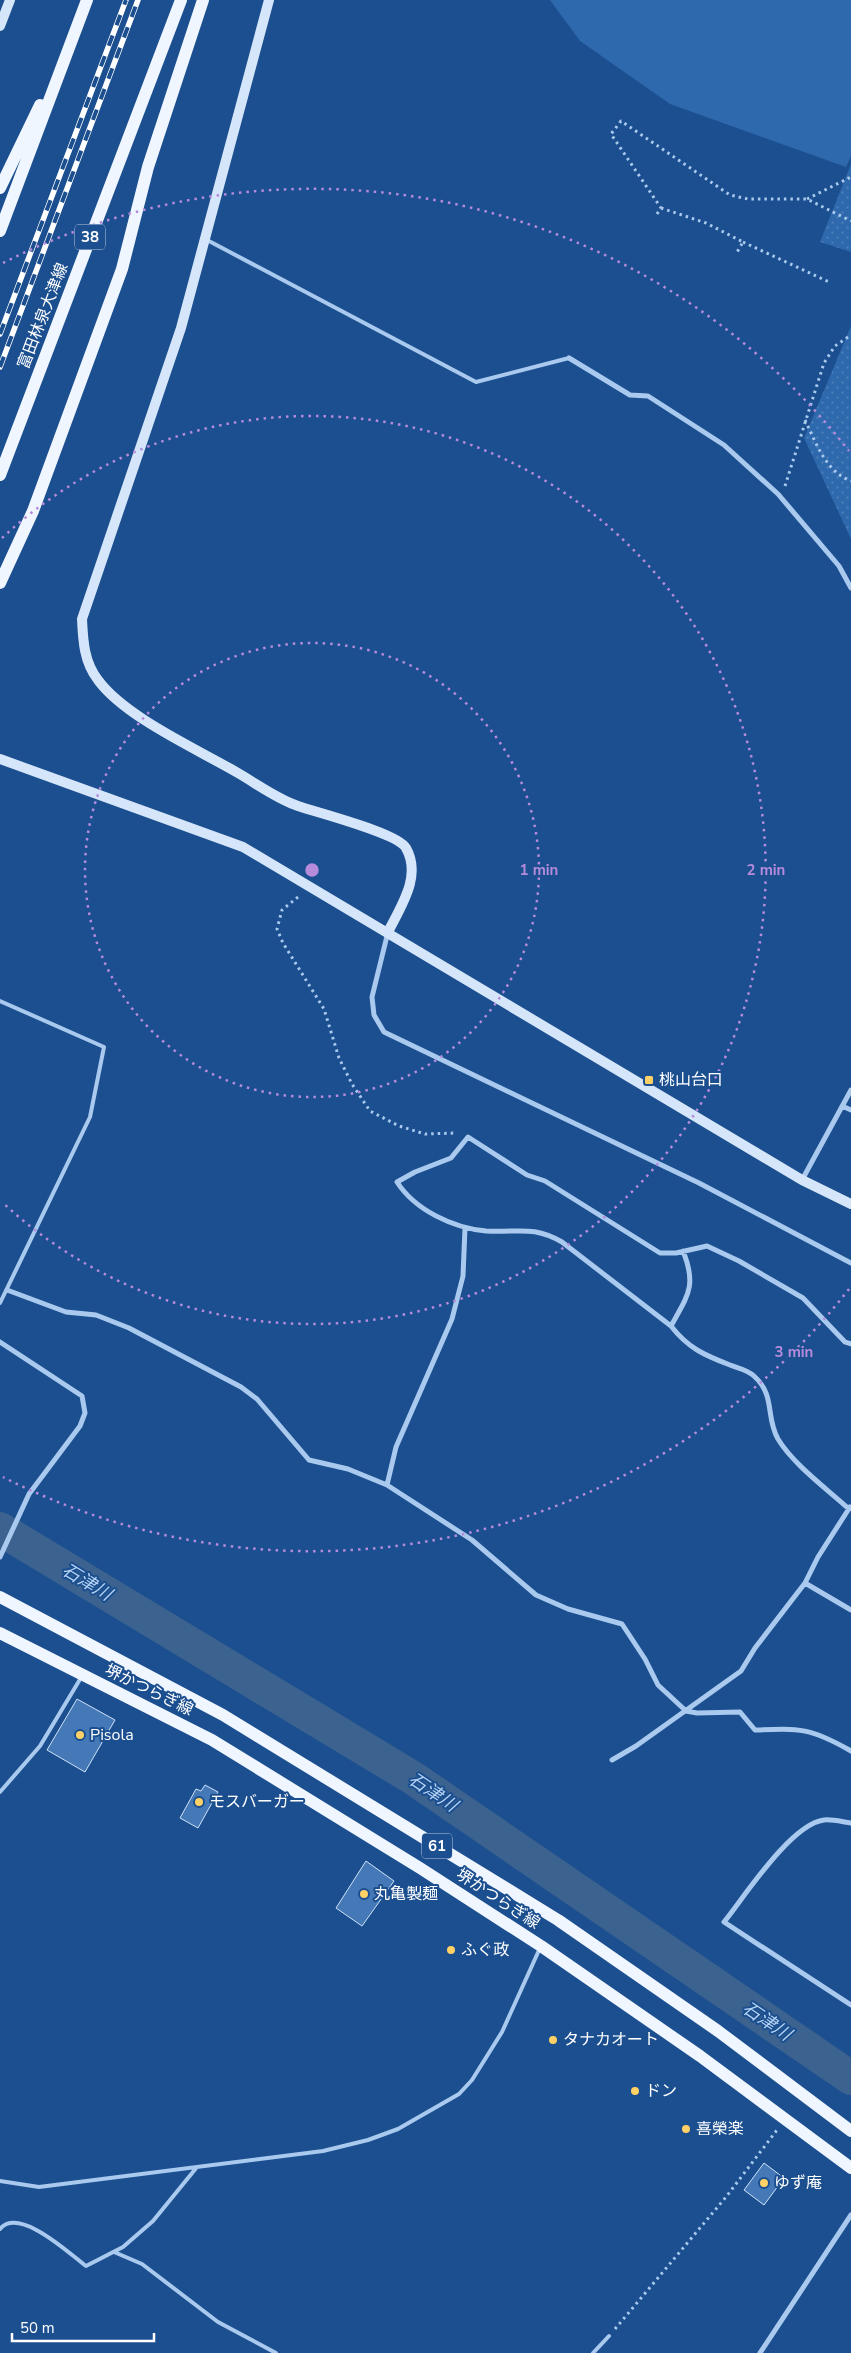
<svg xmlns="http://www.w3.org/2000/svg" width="851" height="2353" font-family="'Nunito Sans','Noto Sans JP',sans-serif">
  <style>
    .green { fill: #2e69ad }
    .park { fill: url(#park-dots) }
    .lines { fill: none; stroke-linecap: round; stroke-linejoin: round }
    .river { stroke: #3c6290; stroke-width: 34 }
    .building { fill: #4478b7; stroke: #cfe3fa }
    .path { stroke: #a9c9ee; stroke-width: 3; stroke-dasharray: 2.5 4; stroke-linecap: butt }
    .lane { stroke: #a9c9ee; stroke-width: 4 }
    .street { stroke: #a9c9ee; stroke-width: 5 }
    .secondary { stroke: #d6e6fa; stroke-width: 10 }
    .primary { stroke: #f0f6ff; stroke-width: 12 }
    .rail-casing { stroke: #fff; stroke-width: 5.5 }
    .rail { stroke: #1b4f8f; stroke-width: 4; stroke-dasharray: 11; stroke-linecap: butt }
    .ring { fill: none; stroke: #b68bdc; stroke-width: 2.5; stroke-dasharray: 2.5 5 }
    .poi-dot { fill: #ffd166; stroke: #1b4f8f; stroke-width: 2 }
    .labels { text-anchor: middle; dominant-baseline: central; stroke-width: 4; stroke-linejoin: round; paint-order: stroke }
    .shield { fill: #1b4f8f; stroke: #bbcadd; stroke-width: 1 }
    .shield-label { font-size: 15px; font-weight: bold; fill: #fff }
    .street-label { font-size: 16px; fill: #fff; stroke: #1b4f8f }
    .poi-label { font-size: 16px; fill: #fff; stroke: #1b4f8f; text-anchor: start }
    .water-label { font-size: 18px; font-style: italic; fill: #b5d3f5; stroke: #1b4f8f }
    .centre { fill: #b68bdc; stroke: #1b4f8f; stroke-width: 2.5 }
    .ring-label { font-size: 15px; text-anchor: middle; font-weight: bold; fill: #b68bdc; stroke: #1b4f8f; stroke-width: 4; stroke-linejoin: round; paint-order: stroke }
  </style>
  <defs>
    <pattern id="park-dots" width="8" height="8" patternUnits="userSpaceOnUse" patternTransform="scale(1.25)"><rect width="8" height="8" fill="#2e69ad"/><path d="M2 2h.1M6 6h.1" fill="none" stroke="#4d80b9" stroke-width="1.8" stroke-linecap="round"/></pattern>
  </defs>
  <rect width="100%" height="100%" fill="#1b4f8f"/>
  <path class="green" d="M550 0H851V156L846 167 670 104 580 41Z"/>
  <path class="park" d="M851 164V252L820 242Z
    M851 326V539L804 438Z"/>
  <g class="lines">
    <path class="river" d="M0 1529 413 1778 851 2078"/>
  </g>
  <path class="building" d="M77 1699 115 1720 85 1772 47 1750Z
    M205 1785 218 1792 198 1828 180 1818 196 1789 201 1791Z
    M366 1861 394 1881 362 1926 336 1908Z
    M764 2163 784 2178 764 2205 744 2190Z"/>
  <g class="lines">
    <path class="path" d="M807 199 851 177
      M661 208 706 223 743 242 736 254
      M657 214 661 208 611 134 621 121 730 195 748 199H807L851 221
      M743 242 829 282
      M805 420C816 443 826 472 851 481
      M785 486 824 363 835 346 851 335
      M298 897 282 910 277 929 283 943 324 1009 339 1058 352 1084 370 1111 399 1126 425 1134 457 1133
      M615 2329 726 2197 777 2130"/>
    <path class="lane" d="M207 240 476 382 569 358
      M0 1001 104 1047 90 1117 0 1303
      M0 1792 40 1746 82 1676
      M0 2181 39 2187 323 2151 368 2140 398 2129 459 2094 472 2080 502 2032 540 1948
      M0 2229C19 2206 70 2254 86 2266L123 2247 153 2221 197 2167
      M114 2252 142 2264 218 2322 276 2353
      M593 2353 609 2336"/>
    <path class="street" d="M569 358 630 395 648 396 724 445 778 494 839 566 851 588
      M388 932 372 997 374 1015 384 1032 699 1183 851 1263
      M842 1106 851 1110
      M802 1180 851 1090
      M7 1290 66 1312 96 1315 129 1328 241 1387 257 1399 309 1460 348 1469 387 1485 472 1540 536 1595 568 1609 622 1624 645 1659 658 1685 686 1711 697 1713 740 1712 755 1730C800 1728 811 1728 851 1751
      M671 1326C688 1295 697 1286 683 1251
      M0 1342 82 1396 85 1413 80 1426 29 1494 0 1557
      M387 1485 396 1447 452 1319 463 1276 465 1228
      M850 1507 818 1557 805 1583 851 1610
      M849 1509C827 1489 793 1464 778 1439 765 1416 776 1396 754 1376 748 1370 738 1368 730 1365 704 1355 688 1348 671 1326L562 1242C532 1225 518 1233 486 1231 453 1228 415 1210 397 1182L415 1172 451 1158 468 1137 527 1175 545 1181 660 1253H676L707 1246 739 1261 803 1298 845 1342 851 1344
      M612 1760 636 1746 741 1671 755 1648 805 1583
      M851 1823C843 1822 832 1819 824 1820 791 1824 745 1896 724 1922L851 2005
      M760 2353 851 2215"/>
    <path class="secondary" d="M269 0 181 328 82 619C83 641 84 662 98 680 125 717 197 749 238 773 257 784 277 799 298 806 318 813 398 833 406 848 422 876 401 906 388 932
      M0 26 10 0
      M0 759 243 847 802 1180 851 1204"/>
    <path class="primary" d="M0 188 40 105
      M0 231 87 0
      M0 475 181 0
      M0 583 33 511 122 269 148 167 203 0
      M0 1597 223 1715 558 1920 718 2031 851 2131
      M0 1633 212 1740 420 1868 541 1946 700 2056 851 2168"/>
    <g class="rail-casing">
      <path id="rail" d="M0 334 126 0
        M0 367 138 0"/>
    </g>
    <use href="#rail" class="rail"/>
  </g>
  <g class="ring">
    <circle cx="312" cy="870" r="227"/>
    <path d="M2 538A454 454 0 1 1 2 1202"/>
    <path d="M849 1289A681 681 0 0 1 3 1477M3 263A681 681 0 0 1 849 451"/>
  </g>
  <g class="poi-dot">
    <rect x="644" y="1075" width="10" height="10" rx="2.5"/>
    <circle cx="80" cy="1735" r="5"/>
    <circle cx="199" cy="1802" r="5"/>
    <circle cx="364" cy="1894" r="5"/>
    <circle cx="451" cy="1950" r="5"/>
    <circle cx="553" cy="2040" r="5"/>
    <circle cx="635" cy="2091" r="5"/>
    <circle cx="686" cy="2129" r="5"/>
    <circle cx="764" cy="2183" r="5"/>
  </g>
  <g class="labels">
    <g class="shield">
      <rect x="75" y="224.5" width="30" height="25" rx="4"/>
      <rect x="422" y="1833.5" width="30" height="25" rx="4"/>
    </g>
    <g class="shield-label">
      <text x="90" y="237">38</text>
      <text x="437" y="1846">61</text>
    </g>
    <g class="street-label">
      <text transform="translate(43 316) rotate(-69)">富田林泉大津線</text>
      <text transform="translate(149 1690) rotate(26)">堺かつらぎ線</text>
      <text transform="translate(498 1899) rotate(33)">堺かつらぎ線</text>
    </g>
    <g class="poi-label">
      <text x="659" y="1080">桃山台口</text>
      <text x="90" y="1735">Pisola</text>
      <text x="209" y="1802">モスバーガー</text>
      <text x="374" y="1894">丸亀製麺</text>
      <text x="461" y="1950">ふぐ政</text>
      <text x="563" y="2040">タナカオート</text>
      <text x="645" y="2091">ドン</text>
      <text x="696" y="2129">喜榮楽</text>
      <text x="774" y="2183">ゆず庵</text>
    </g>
    <g class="water-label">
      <text transform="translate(87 1582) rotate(31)">石津川</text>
      <text transform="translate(433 1792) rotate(34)">石津川</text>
      <text transform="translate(767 2021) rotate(34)">石津川</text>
    </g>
  </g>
  <circle cx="312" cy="870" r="8" class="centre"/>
  <g class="ring-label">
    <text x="539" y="875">1 min</text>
    <text x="766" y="875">2 min</text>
    <text x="794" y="1357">3 min</text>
  </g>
  <path d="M12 2333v8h142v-8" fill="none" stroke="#ffffff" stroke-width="2.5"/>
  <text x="20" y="2333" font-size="15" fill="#ffffff" stroke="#1b4f8f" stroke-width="4" paint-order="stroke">50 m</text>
</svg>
